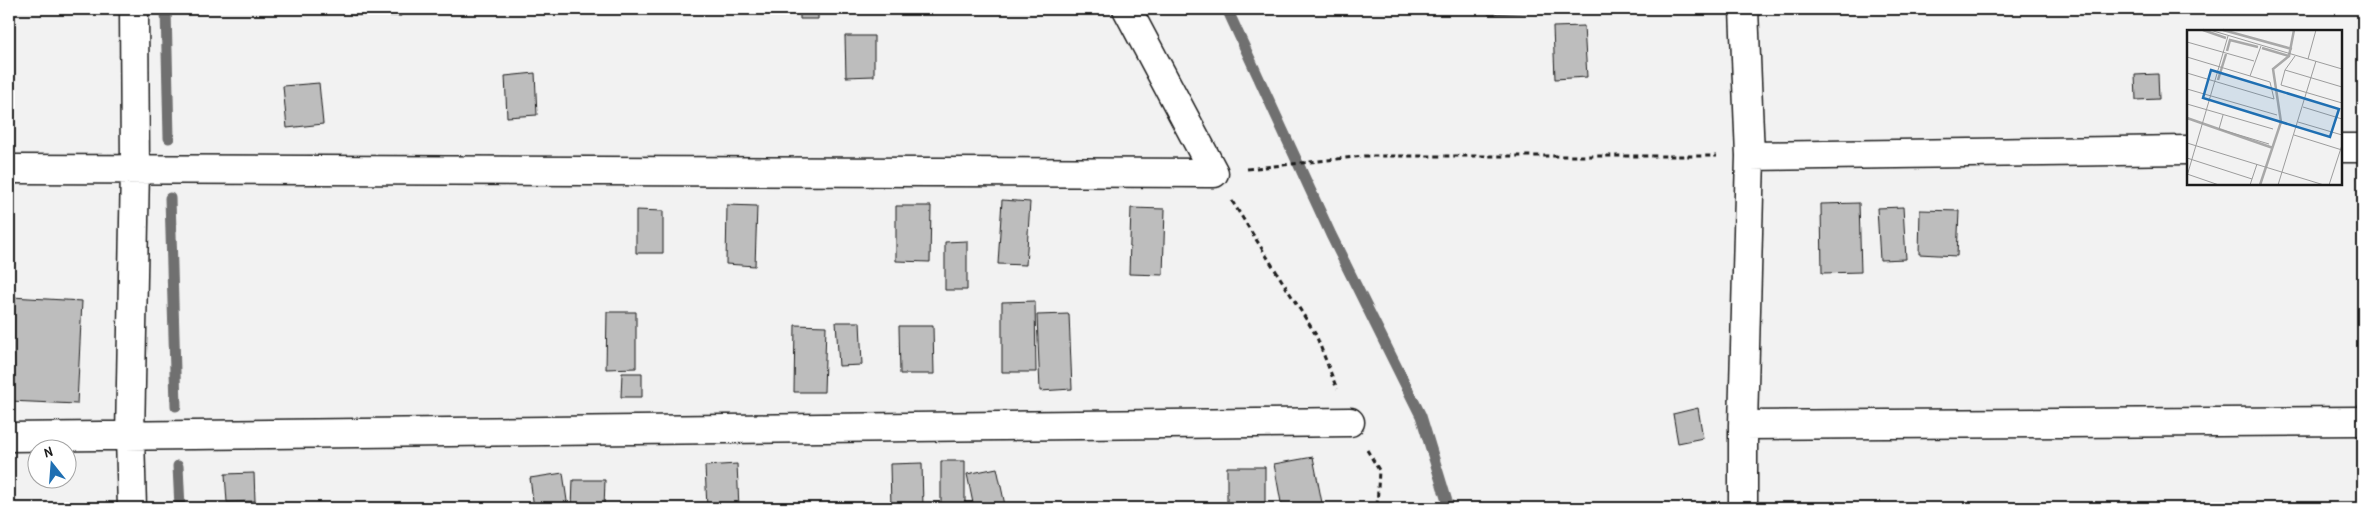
<svg xmlns="http://www.w3.org/2000/svg" width="2372" height="517" font-family="'Patrick Hand',sans-serif">
  <style>
    .lines { fill: none; stroke-linecap: round; stroke-linejoin: round }
    .stream { stroke: #707070; stroke-width: 11 }
    .building { fill: #bdbdbd; stroke: #1c1c1c }
    .minor-casing { stroke: #1c1c1c; stroke-width: 31 }
    .path { stroke: #1c1c1c; stroke-width: 3; stroke-dasharray: 5 4; stroke-linecap: butt }
    .minor { stroke: #fff; stroke-width: 28 }
    .inset-river { fill: none; stroke: #a8a8a8; stroke-width: 2.5 }
    .inset-road { fill: none; stroke: #9c9c9c; stroke-width: 1 }
    .view { fill: #1f6fb2; fill-opacity: 0.15; stroke: #1f6fb2; stroke-width: 2.5 }
    .inset-edge { fill: none; stroke: #1c1c1c; stroke-width: 2.5 }
  </style>
  <rect width="100%" height="100%" fill="#f2f2f2"/>
  <filter id="ink" filterUnits="userSpaceOnUse"><feTurbulence type="fractalNoise" baseFrequency=".02" numOctaves="2"/><feDisplacementMap in="SourceGraphic" scale="10" xChannelSelector="R" yChannelSelector="G"/><feConvolveMatrix kernelMatrix="1 2 1 2 8 2 1 2 1" color-interpolation-filters="sRGB"/></filter>
  <g filter="url(#ink)">
    <g class="lines">
      <path class="stream" d="M166 9 169 138
        M1227 9 1331 235 1421 416 1449 508
        M170 198 176 406
        M178 466 180 508"/>
    </g>
    <path class="building" d="M352 9H401V16L352 15Z
      M800 9H818V19H800Z
      M1488 9H1533V12L1488 14Z
      M2079 9H2104L2079 10Z
      M1584 26 1587 77 1555 79 1553 27Z
      M845 36H874V76L846 77Z
      M535 73 537 115 507 117 505 76Z
      M2158 74 2159 99 2136 100 2135 75Z
      M319 83 323 124 287 128 283 86Z
      M1002 200 1030 202 1026 265 998 264Z
      M1859 203 1861 272 1822 273 1821 204Z
      M727 205 757 206 755 266 726 264Z
      M896 206H931L930 262 896 261Z
      M1903 207 1906 259 1880 260 1877 208Z
      M1131 208 1165 209 1163 275 1129 274Z
      M636 210 663 211V253H636Z
      M1920 210 1959 211 1957 256 1919 254Z
      M967 241V290H945V242Z
      M11 297 82 301 77 404 9 401Z
      M1035 301 1036 372H1002V302Z
      M607 312H636V368L606 369Z
      M1069 314 1072 389 1040 391 1037 315Z
      M836 322H860L862 365 839 366Z
      M795 325 826 326 824 392H794Z
      M899 326H933L934 374H900Z
      M622 373H642V397H621Z
      M1698 408 1703 438 1678 443 1673 414Z
      M1313 457 1323 508H1282L1274 464Z
      M941 461H965V508H941Z
      M922 463 923 508H891L890 464Z
      M737 464 739 508H707L705 466Z
      M1227 467H1265V508H1227Z
      M997 468 1005 505 989 508H974L967 474Z
      M254 473 255 501 227 502 225 474Z
      M563 473 568 508H534L530 478Z
      M573 480H605L604 508H572Z"/>
    <g class="lines">
      <g class="minor-casing">
        <path id="minor" d="M2341 148H2363
          M1750 156 2188 150
          M9 169 1214 173 1127 9
          M1743 425 2363 421
          M9 437 1350 422
          M132 508 130 437 135 168 134 9
          M1743 508V425L1750 156 1744 9"/>
      </g>
      <path class="path" d="M1247 169 1364 156H1717
        M1232 201 1316 335 1337 389
        M1367 450 1379 470 1377 508"/>
      <use href="#minor" class="minor"/>
    </g>
  </g>
  <g transform="translate(2187 30)">
    <rect width="155" height="155" fill="#f2f2f2"/>
    <path class="inset-river" d="M16 0 39 8M36 0 105 19M75 18 102 26M40 21 43 10 71 17M31 50 39 24M0 88 86 118M73 155 94 92 86 39 102 26 107 0"/>
    <path class="inset-road" d="M23 0 155 39M0 12 67 31M108 26 98 40 94 55 155 73M0 27 83 52 87 69 0 43M121 29 129 0M98 40 155 57M63 46 74 16M0 59 90 85M0 74 86 99M116 77 155 89M36 85 32 99 82 114M111 92 155 105M107 105 155 120M0 113 137 155M0 128 65 149M0 144 32 155M0 146 41 6M63 155 70 134M91 155 129 31M142 155 155 115"/>
    <path class="view" d="M24 40 152 79 143 107 16 68Z"/>
    <rect width="155" height="155" class="inset-edge"/>
  </g>
  <rect width="2372" height="517" fill="none" stroke="#fff" stroke-width="30"/>
  <rect x="15" y="15" width="2342" height="487" fill="none" stroke="#1c1c1c" stroke-width="2" filter="url(#ink)"/>
  <g transform="translate(52 464) rotate(343)"><circle r="24" fill="#ffffff" stroke="#a4a4a4"/>
  <path d="M0-4L9 19L0 12L-9 19Z" fill="#1f6fb2"/>
  <text y="-8" font-size="14" font-weight="bold" text-anchor="middle" fill="#1c1c1c">N</text>
  </g>
</svg>
